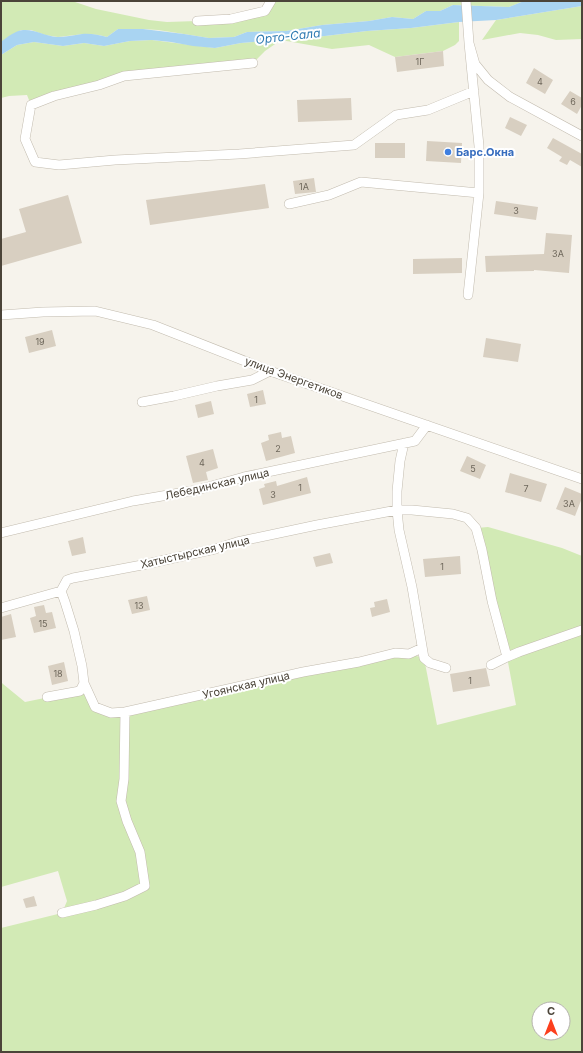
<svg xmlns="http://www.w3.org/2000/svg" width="583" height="1053" font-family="Inter,sans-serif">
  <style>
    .green { fill: #d2eab5; fill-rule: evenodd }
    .water { fill: #a9d4f2 }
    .building { fill: #d8cfc1 }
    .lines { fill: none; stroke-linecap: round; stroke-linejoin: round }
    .minor-casing { stroke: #c2bbae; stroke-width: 10 }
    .minor { stroke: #fff; stroke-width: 9 }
    .shop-dot { fill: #3f7fe0; stroke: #fff; stroke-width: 1.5 }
    .labels { text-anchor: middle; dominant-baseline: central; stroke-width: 4; stroke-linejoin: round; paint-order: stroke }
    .number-label { font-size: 9px; fill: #6e675b }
    .shop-label { font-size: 11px; font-weight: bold; fill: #366cbe; stroke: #fff; text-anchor: start }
    .street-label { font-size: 11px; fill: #4b4439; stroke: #fff }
    .water-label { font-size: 12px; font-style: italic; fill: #2e7ab2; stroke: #fff }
  </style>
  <rect width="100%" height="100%" fill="#f6f3ec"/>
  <path class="green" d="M1 1H72L96 9 149 20 167 22 197 21 265 11 271 1H524L509 7 453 5 440 11H426L413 19 392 17 369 21 322 25 286 31 247 32 234 37 209 38 184 34 158 30 143 29H118L107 37 99 35 84 34 58 37 45 35 31 30H21L1 42Z
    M582 6V39L556 40 538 35 520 33 482 40 496 20Z
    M459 22V41L455 45 443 51 395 57 369 45 332 49 281 40 265 51 253 63 124 76 31 105 27 95 9 96 1 98V55L17 45 34 42 63 46 84 43 104 46 130 41 152 40 215 48 241 43 325 36 367 31 411 28Z
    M488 527 562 548 582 556V1052H1V928L62 913 67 901 58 871 1 887V682L3 684 25 702 79 691 84 683 95 707 111 713 409 654 424 658 437 725 516 705 507 657 476 528ZM539 1009H563V1033H539Z"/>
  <path class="water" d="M524 1H582V6L496 20 459 22 411 28 367 31 325 36 241 43 215 48 193 46 171 42 152 40 130 41 104 46 84 43 63 46 34 42 17 45 1 55V42C7 37 15 31 23 30 35 29 45 36 57 37 65 37 74 35 82 34 90 33 99 35 107 37L118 29H143L184 34 209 38 234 37 247 32 286 31 322 25 369 21 392 17 413 19 426 11H440L453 5 509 7Z"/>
  <path class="building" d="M443 51 444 66 397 72 395 57Z
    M534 68 553 80 545 94 526 83Z
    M570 91 582 98V105L577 114 561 104Z
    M351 98 352 120 298 122 297 100Z
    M510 117 527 125 521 136 505 128Z
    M553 138 582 154V167L570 160 567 165 559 161 562 157 547 148Z
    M427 141 462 143 461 163 426 161Z
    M375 143H405V158H375Z
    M314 178 316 192 295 194 293 181Z
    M265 184 269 208 150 225 146 200Z
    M68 195 82 243 1 266V239L26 232 19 209Z
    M496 201 538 207 536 220 494 214Z
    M546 233 572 235 569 273 534 270V271L486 272 485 256 544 254Z
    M462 258V273L413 274V259Z
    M52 330 56 346 29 353 25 337Z
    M486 338 521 344 518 362 483 357Z
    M263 390 266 404 250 407 247 394Z
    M211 401 214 414 198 418 195 405Z
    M281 432 282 438 291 436 295 453 266 461 261 443 269 440 268 435Z
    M213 449 218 468 206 472 208 480 193 483 186 456Z
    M467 456 486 465 480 479 460 471Z
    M510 473 547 484 541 502 505 492Z
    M307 477 311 493 263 505 259 489 265 487 264 484 276 481 277 486Z
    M565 487 582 494V498L575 516 556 509Z
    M83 537 86 553 72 556 68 541Z
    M330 553 333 563 316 567 313 557Z
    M460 556 461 574 425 577 423 559Z
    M147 596 150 610 132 614 128 600Z
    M387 599 390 612 372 617 370 608 375 607 374 602Z
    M44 605 46 613 52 612 56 628 34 633 30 618 36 616 34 607Z
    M11 614 16 637 1 640V617Z
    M64 662 68 681 52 685 48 666Z
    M486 668 490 686 453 692 450 674Z
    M34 896 37 906 26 908 23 899Z"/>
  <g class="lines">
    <g class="minor-casing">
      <path id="minor" d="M466 1 469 43 475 64 488 80 510 97 582 136
        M197 21 231 19 265 11 271 1
        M253 63 124 76 99 85 54 96 31 105 25 139 35 162 59 165 115 160 239 154 354 145 396 115 428 110 474 91
        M289 204 329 195 361 182 479 193
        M468 295 479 193V146L469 43
        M1 315 43 312 95 311 153 325 270 371 582 479
        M142 402 174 396 217 386 252 380 270 371
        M404 443 400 461 397 491V510L399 530 412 587 424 658 430 663 446 668
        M1 533 133 501 197 490 244 477 415 441 427 425
        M1 608 61 591 67 580 73 578 142 565 215 549 237 542 317 525 397 510H412L453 514 467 518 476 528 482 550 492 601 507 657 491 665
        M507 657 519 652 582 630
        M84 683 95 707 111 713 125 712 303 672 359 662 395 653 409 654 422 648
        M47 697 80 691 84 683 82 666 74 631 65 602 61 591
        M62 913 96 905 125 896 145 886 140 852 127 821 121 801 124 779 125 712"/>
    </g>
    <use href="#minor" class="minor"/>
  </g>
  <circle class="shop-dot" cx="448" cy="152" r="4"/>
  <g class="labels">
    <g class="number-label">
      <text x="420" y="61">1Г</text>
      <text x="540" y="81">4</text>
      <text x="573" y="101">6</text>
      <text x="304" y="186">1А</text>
      <text x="516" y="210">3</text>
      <text x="558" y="253">3А</text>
      <text x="40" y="341">19</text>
      <text x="256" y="399">1</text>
      <text x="278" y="448">2</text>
      <text x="202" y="462">4</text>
      <text x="473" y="468">5</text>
      <text x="300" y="487">1</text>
      <text x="526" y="488">7</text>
      <text x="273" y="494">3</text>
      <text x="569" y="503">3А</text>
      <text x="442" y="566">1</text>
      <text x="139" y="605">13</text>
      <text x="43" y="623">15</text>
      <text x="58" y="673">18</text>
      <text x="470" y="680">1</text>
    </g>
    <g class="shop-label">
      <text x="456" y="152">Барс.Окна</text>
    </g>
    <g class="street-label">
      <text transform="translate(294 378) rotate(20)">улица Энергетиков</text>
      <text transform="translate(217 484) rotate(-13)">Лебединская улица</text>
      <text transform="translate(195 552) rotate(-13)">Хатыстырская улица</text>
      <text transform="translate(246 685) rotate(-13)">Угоянская улица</text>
    </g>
    <g class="water-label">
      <text transform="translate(288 36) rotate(-6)">Орто-Сала</text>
    </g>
  </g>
  <rect width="583" height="1053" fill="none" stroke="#4b4439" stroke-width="4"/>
  <g transform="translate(551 1021)"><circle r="19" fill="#ffffff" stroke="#b7b4b0"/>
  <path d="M0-3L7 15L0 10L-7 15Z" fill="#fc3f1d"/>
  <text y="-6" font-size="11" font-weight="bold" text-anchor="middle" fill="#4b4439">С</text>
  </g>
</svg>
